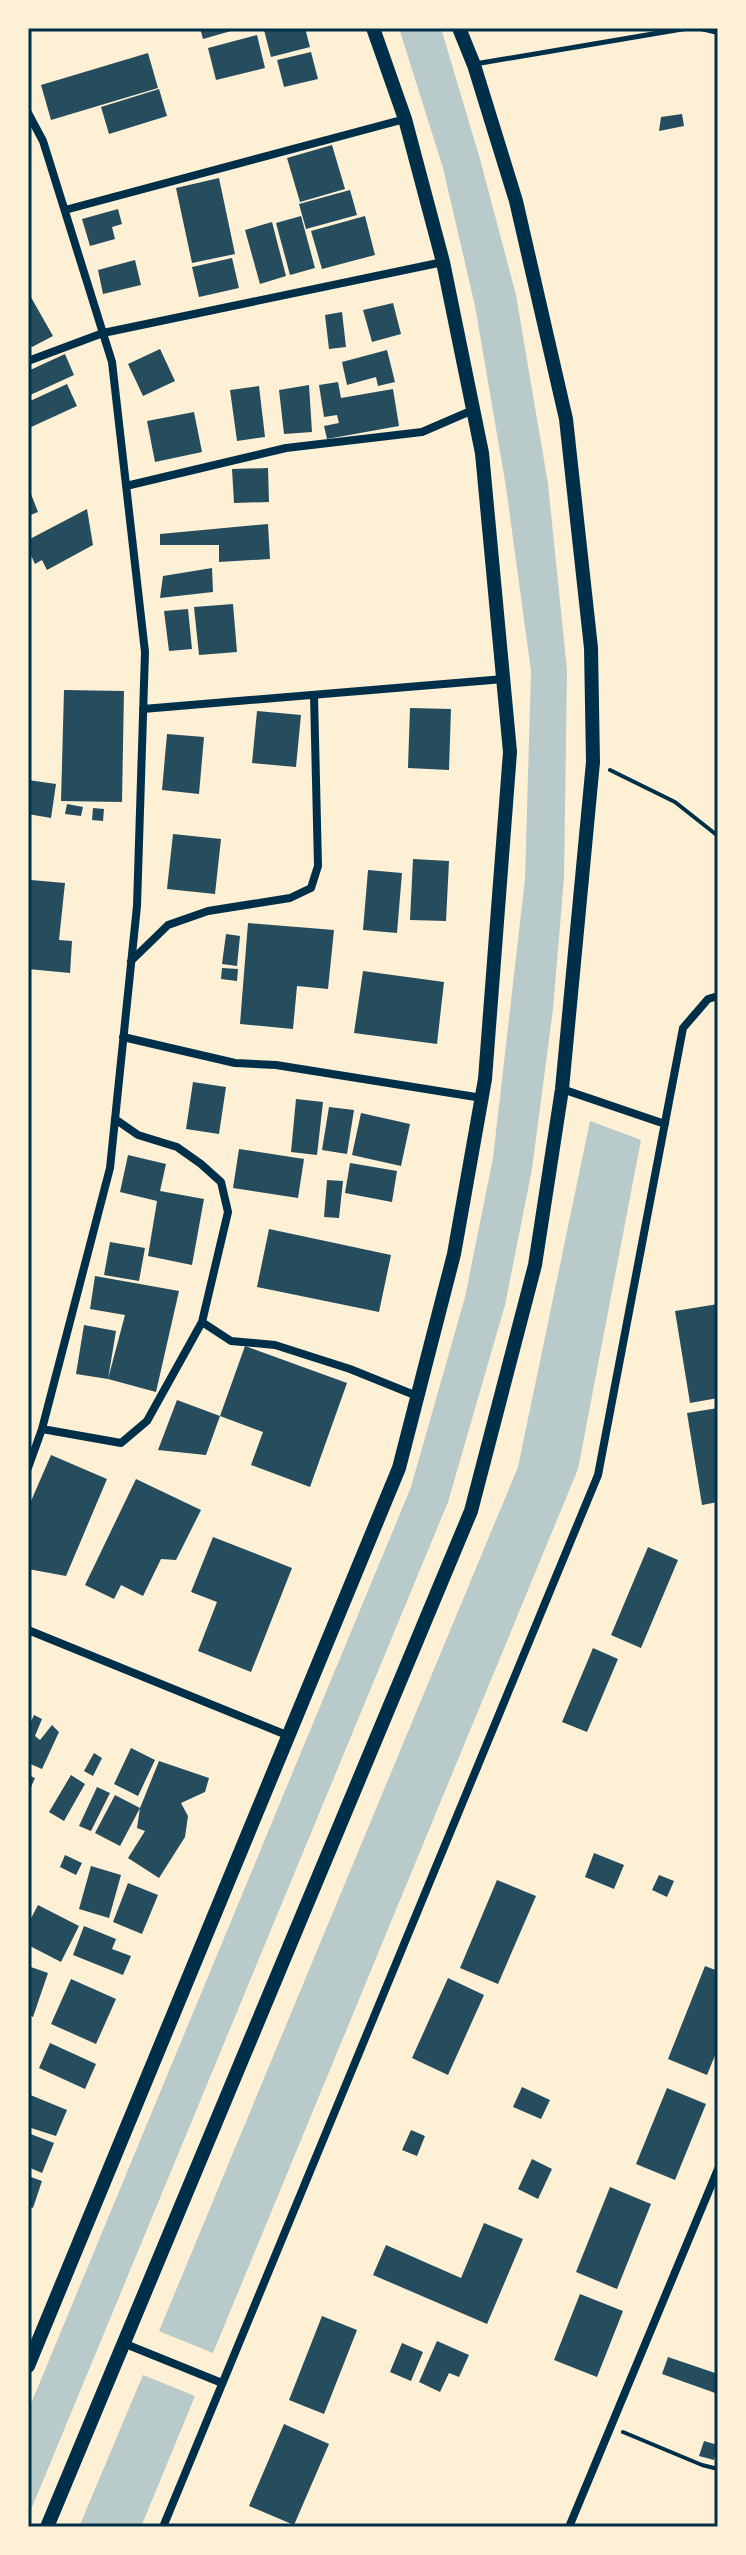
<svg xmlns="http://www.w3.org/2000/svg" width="746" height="2555" font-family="'Times New Roman',serif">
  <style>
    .green { fill: #b9caca }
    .building { fill: #264d5e }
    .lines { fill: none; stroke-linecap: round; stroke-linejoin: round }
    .path { stroke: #003049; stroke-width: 4 }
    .service { stroke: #003049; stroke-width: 5 }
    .minor { stroke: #003049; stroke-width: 8 }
    .primary { stroke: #003049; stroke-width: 14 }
    .neatline { fill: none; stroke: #003049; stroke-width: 3 }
  </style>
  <rect width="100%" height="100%" fill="#fdf0d5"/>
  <path class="green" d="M399 28H441L480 159 516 295 548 484 567 670 564 878 553 1009 532 1169 505 1305 448 1502 28 2517V2411L411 1487 465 1297 493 1158 525 879 531 671 506 487 475 306 443 168Z
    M590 1121 641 1140 578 1469 213 2353 159 2331 518 1467Z
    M143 2375 195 2396 141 2527H79Z"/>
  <path class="building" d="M200 28H238V29L203 39Z
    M271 28H305L310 47 271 57 264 30Z
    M257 35 265 68 216 80 208 48Z
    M311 52 318 79 284 87 277 60Z
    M148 53 158 88 51 120 41 85Z
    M159 89 167 116 109 134 101 107Z
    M682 114 684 126 659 131 661 117Z
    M332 145 345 189 300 202 287 158Z
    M219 178 235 254 192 263 176 188Z
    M350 190 357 215 306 229 299 204Z
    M118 209 122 224 112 227 115 239 90 246 82 219Z
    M301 216 315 268 290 275 276 223Z
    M365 216 375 255 322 269 311 231Z
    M272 222 286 276 260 284 245 230Z
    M232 258 239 288 199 297 192 267Z
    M135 260 141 285 103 294 98 270Z
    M28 292 53 336 32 347 28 341Z
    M393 303 401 334 372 342 363 310Z
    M342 312 346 347 329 349 325 315Z
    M160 349 175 381 143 396 128 364Z
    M387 350 395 382 378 386 376 377 347 385 342 362Z
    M65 354 74 375 28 396V371Z
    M338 382 341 398 393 389 399 426 327 439 324 426 339 423 337 415 324 417 319 385Z
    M67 384 77 406 29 428 28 402Z
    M309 385 312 432 284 434 279 390Z
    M259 386 265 437 237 441 230 390Z
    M194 412 202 452 155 462 147 421Z
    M268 468 269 502 234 503 232 469Z
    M31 494 38 512 28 516V496Z
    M87 509 93 545 47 570 42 560 35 564 28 549V540Z
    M268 524 270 559 219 562V545H160V534Z
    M212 568 213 592 160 598 163 576Z
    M233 604 237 652 199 655 194 607Z
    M188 609 192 649 169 651 164 611Z
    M64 690 124 691 122 802 61 801Z
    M410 708 451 709 449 770 408 768Z
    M257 711 301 715 296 767 252 763Z
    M167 734 204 737 199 794 162 790Z
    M28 780 56 784 51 818 28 814Z
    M67 804 83 807 81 816 65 814Z
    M93 808 104 809 103 821 92 820Z
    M173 834 221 839 215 894 167 889Z
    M413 859 449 861 446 921 410 920Z
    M368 870 402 873 397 933 363 930Z
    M31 880 65 883 59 940 72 941 70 973 28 969V917Z
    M248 923 334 930 328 989 297 986 293 1029 240 1024Z
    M226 934 240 936 237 966 222 964Z
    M222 968 238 969 237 981 221 979Z
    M363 971 444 982 437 1044 354 1033Z
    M193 1082 226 1087 219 1134 186 1129Z
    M296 1099 323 1102 317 1155 291 1152Z
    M329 1107 354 1110 347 1154 322 1150Z
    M361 1113 410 1124 401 1166 352 1155Z
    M239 1149 304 1159 298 1198 233 1188Z
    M128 1155 166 1164 160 1191 204 1199 192 1265 148 1256 157 1201 120 1192Z
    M350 1163 397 1171 392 1202 345 1193Z
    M327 1180 343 1181 339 1218 324 1217Z
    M269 1229 391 1255 379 1312 257 1287Z
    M110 1242 145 1248 139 1281 104 1275Z
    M95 1276 179 1291 156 1392 108 1379 125 1315 90 1309Z
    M718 1304V1398L690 1403 675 1311Z
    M84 1325 116 1331 108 1379 76 1374Z
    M245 1346 347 1383 310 1487 251 1465 263 1432 220 1416Z
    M177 1400 220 1416 206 1455 158 1450Z
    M718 1408V1502L702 1505 687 1413Z
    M51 1455 107 1479 66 1576 28 1569V1508Z
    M136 1479 201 1510 176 1560 161 1559 143 1596 121 1585 114 1599 85 1585Z
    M213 1537 292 1568 251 1672 198 1651 217 1602 191 1592Z
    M648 1547 678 1560 641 1648 611 1635Z
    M593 1648 618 1659 587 1732 562 1722Z
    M34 1715 42 1719 35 1736 40 1740 52 1725 59 1732 42 1769 28 1763V1728Z
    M131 1748 155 1760 138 1796 114 1784Z
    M94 1753 102 1758 93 1776 84 1771Z
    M159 1761 209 1778 205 1792 181 1803 188 1816 185 1837 159 1878 128 1858 145 1831 137 1828 140 1808Z
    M28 1775 35 1778 28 1794Z
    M71 1775 85 1784 64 1821 49 1812Z
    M97 1787 110 1793 91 1831 79 1826Z
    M115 1795 140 1808 120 1846 95 1833Z
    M594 1853 624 1865 614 1889 585 1877Z
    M65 1855 82 1863 76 1875 60 1867Z
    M91 1866 121 1875 109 1918 79 1909Z
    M659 1875 674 1881 667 1897 652 1890Z
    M497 1880 536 1896 498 1984 460 1968Z
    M128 1883 158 1895 142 1934 113 1922Z
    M38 1905 79 1926 61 1962 28 1945V1924Z
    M84 1926 116 1939 112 1949 131 1956 123 1975 73 1955Z
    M28 1966 48 1973 33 2017 28 2015Z
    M705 1966 718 1971V2048L707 2075 668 2059Z
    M448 1978 484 1995 448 2075 412 2058Z
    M71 1979 116 1999 96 2044 51 2024Z
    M50 2043 96 2064 85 2089 39 2068Z
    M522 2087 550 2100 541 2119 513 2107Z
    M667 2088 706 2104 675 2180 636 2164Z
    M28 2094 67 2110 56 2136 28 2127Z
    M411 2130 425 2136 417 2156 402 2150Z
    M28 2133 54 2143 42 2173 28 2167Z
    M532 2159 552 2169 538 2199 518 2189Z
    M28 2176 42 2181 33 2208 28 2206Z
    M610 2187 651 2204 617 2289 576 2272Z
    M484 2223 523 2239 487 2324 373 2275 386 2245 461 2278Z
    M580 2294 623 2311 597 2377 554 2360Z
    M322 2316 357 2330 324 2414 289 2400Z
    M437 2341 469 2355 459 2377 449 2373 440 2392 419 2382Z
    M402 2343 423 2352 411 2381 390 2372Z
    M668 2357 718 2374V2394L662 2374Z
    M284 2424 329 2444 294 2525 249 2506Z
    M704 2441 718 2445 714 2460 699 2456Z"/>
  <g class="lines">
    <path class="path" d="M701 29 718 33
      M610 770 675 802 718 836
      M623 2432 702 2465 718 2469"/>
    <path class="service" d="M475 64 688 28"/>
    <path class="minor" d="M28 113 43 141 112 362 145 652 137 906 110 1168 42 1429 28 1468
      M65 210 405 119
      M28 361 103 333 443 262
      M126 486 286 448 422 432 473 410
      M143 709 504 679
      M131 961 168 925 208 911 290 898 311 888 318 866 314 695
      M123 1037 235 1063 276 1065 482 1098
      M562 1089 665 1124
      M115 1119 138 1135 177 1147 201 1164 221 1182 228 1212 202 1322 231 1341 275 1345 350 1369 417 1396
      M42 1429 121 1443 147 1421 202 1322
      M28 1630 289 1736
      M123 2343 222 2383
      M163 2527 598 1475 683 1028 708 999 718 996
      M569 2527 718 2169"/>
    <path class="primary" d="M28 2366 399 1468 454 1254 485 1079 510 752 482 453 443 262 405 119 373 28
      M47 2527 471 1511 535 1265 562 1089 593 762 591 648 566 419 516 201 474 65 459 28"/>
  </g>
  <rect width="746" height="2555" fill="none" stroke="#fdf0d5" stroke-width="60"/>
  <rect x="30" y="30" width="686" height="2495" class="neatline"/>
</svg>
